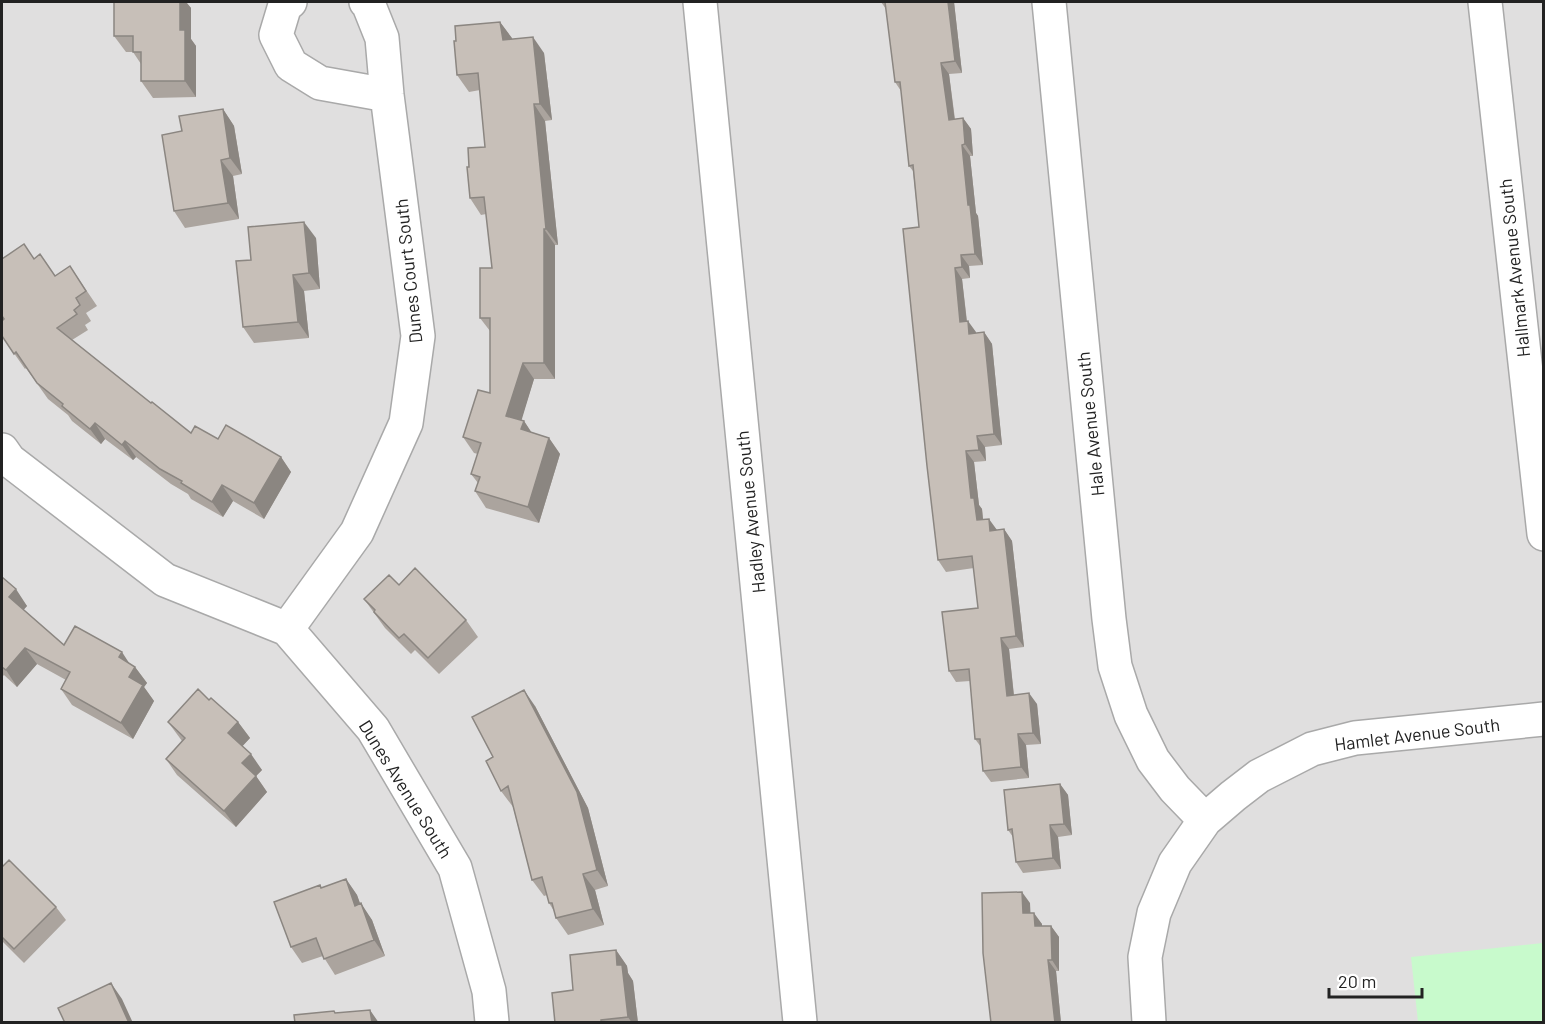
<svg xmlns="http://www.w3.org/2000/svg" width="1545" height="1024" font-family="Barlow,sans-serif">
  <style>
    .residential { fill: #e0dfdf }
    .park { fill: #c8facc }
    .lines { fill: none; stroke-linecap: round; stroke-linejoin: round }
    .minor-casing { stroke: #a9a9a9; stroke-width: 36 }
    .minor { stroke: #fff; stroke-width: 33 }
    .wall { fill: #aba49e }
    .shaded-wall { fill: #8b8681 }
    .building { fill: #c7bfb8; stroke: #8b8681; stroke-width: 1.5 }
    .labels { text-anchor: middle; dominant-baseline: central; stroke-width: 4.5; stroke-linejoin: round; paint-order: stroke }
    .street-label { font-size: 18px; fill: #222; stroke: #fff }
  </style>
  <rect width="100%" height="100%" fill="#f2efe9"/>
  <path class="residential" d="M2 2H1543V1022H2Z"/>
  <path class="park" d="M1543 943V1022H1418L1411 957Z"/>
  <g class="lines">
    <g class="minor-casing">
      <path id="minor" d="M290 2 285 5 276 35 291 65 320 83 387 95
        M700 2 800 1022
        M1049 2 1109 619 1115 666 1131 715 1153 760 1175 789 1205 820
        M1485 2 1544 534
        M2 450 9 460 165 580 287 629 373 729 455 868 489 991 492 1022
        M287 629 357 532 406 423 418 336 387 95 382 38 368 3 366 2
        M1149 1022 1145 957 1154 913 1175 863 1205 820 1233 796 1259 776 1312 749 1355 738 1544 719"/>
    </g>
    <use href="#minor" class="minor"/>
  </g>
  <path class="wall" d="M114 2H186L191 8V39L196 46V97L153 98 141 81V64L133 52H126L114 36Z
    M881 2H954L962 73 949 74 955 119 963 118 971 129 973 156H970L976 213 978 216 983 265 969 266 970 278 962 279 967 321 976 333 984 332 992 344 1002 445 985 447 986 461 974 462 979 505 982 509 983 519 997 530 1004 529 1012 541 1024 647 1009 649 1014 695 1037 704 1041 744 1026 745 1029 778 991 782 983 771 981 747 975 739 970 681 956 682 949 671 978 608 974 568 946 572 938 560 919 227 913 171 909 166 901 91 895 82 886 9Z
    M500 22 512 39 544 53 552 120 545 121 558 245H555V379H534L521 420 524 421 532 433 549 438 560 454 539 523 486 508 475 491 478 483 471 474 478 454 474 453 463 437 490 393V331L480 318 492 268 486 214 481 215 470 198 469 167 485 147 480 90 469 92 457 75 456 41Z
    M223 109 234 126 242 174 233 176 239 219 185 228 174 211 182 131Z
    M316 238 320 289 304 291 309 338 254 343 243 327 251 260Z
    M34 259 56 276 70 266 97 306 86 313 91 321 85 325 88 330 72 340 151 403 191 433 218 439 281 457 291 472 264 519 233 501 223 517 191 499 188 494 171 484 136 457 133 460 105 439 101 444 72 421 68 415 48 399 26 368 25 369 2 336 4 319Z
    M2 577 27 606 23 610 64 645 129 663 135 667 147 683 144 687 154 701 133 739 72 705 61 689 66 680 37 664 17 687 4 675 2 677Z
    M399 585 466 620 478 637 439 674 415 650 411 654 385 628 364 599Z
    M209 700 238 722 250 738 242 746 262 770 256 776 267 792 236 827 177 775 166 759 182 741 168 722Z
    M535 706 588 808 608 886 595 890 604 925 568 935 556 918 554 911 549 903 547 895 544 896 532 880 513 807 501 791 493 757Z
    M1060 784 1068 795 1072 835 1058 837 1061 869 1023 873 1016 862 1013 837 1008 830Z
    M2 867 56 907 66 920 24 963 2 941Z
    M346 879 357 895 360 904 372 920 385 956 335 975 323 956 302 963 291 947 320 885 322 888Z
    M1030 903V913L1042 924V926H1051L1059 937V971H1056L1061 1023H991Z
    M616 950 627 966 628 973 633 981 638 1023H555L573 990Z"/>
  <path class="shaded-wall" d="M180 2H186L191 8V39L196 46V97L185 81 180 30Z
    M948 2H954L962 73 955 61Z
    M500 22 512 38 514 56 503 40Z
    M533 37 544 53 552 120 540 104Z
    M941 63 949 74 956 131 949 120Z
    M534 104 545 121 558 245 546 229Z
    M223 109 234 126 242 174 230 158Z
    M963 118 971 129 973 156 965 144Z
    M962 145 970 156 976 213 978 216 983 265 975 254 968 205Z
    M221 160 233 176 239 219 228 203Z
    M304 222 316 238 320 289 309 273Z
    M544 229 555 245V379L544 363Z
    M961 255 969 266 970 278 962 267Z
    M955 268 962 279 968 333 960 322Z
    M293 275 304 291 309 338 298 322Z
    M968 321 976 332 977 345 969 334Z
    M984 332 992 344 1002 445 994 434Z
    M523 363 534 379 518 432 506 416Z
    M524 421 535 438 521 429Z
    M95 423 105 439 101 444 90 429Z
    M977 436 985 447 986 461 979 450Z
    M549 438 560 454 539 523 528 507Z
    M125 441 136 457 133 460 122 445Z
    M966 451 974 462 979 505 982 509 984 531 977 520 971 498Z
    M281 457 291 472 264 519 254 503Z
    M222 485 233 501 223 517 212 502Z
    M989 519 997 530 998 542 990 531Z
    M1004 529 1012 541 1024 647 1016 636Z
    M16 589 27 606 20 614 9 597Z
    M1001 638 1009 649 1015 707 1007 696Z
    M25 648 37 664 17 687 6 670Z
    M122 652 133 669 119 657Z
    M135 667 147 683 144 687 154 701 133 739 121 723 129 677Z
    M524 690 535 706 588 808 608 886 597 870Z
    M1029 693 1037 704 1041 744 1033 733Z
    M238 722 250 738 239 750 228 733Z
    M1018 734 1026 745 1029 778 1021 767Z
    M251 754 262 770 256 776 267 792 236 827 224 811 242 763Z
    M1060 784 1068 795 1072 835 1064 824Z
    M1050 825 1058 837 1061 869 1053 858Z
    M583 874 595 890 604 925 593 909Z
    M346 879 357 895 367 922 355 906Z
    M1022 892 1030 903 1031 924 1023 913Z
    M361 903 372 920 385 956 374 940Z
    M1034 913 1042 924V937L1035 926Z
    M1051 926 1059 937V971L1052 960Z
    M616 950 627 966 628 973 633 981 638 1023H632L628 1017 617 965Z
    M1048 960 1056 971 1061 1023H1055Z
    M111 983 122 999 133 1023H129Z
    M370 1010 379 1023H372Z"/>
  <path class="building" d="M114 2H180V30H185V81H141V52H133V36H114Z
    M885 2H948L955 61 941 63 949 120 963 118 965 144 962 145 968 205H970L975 254 961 255 962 267 955 268 960 322 968 321 969 334 984 332 994 434 977 436 979 450 966 451 971 498H974L977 520 989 519 990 531 1004 529 1016 636 1001 638 1007 696 1029 693 1033 733 1018 734 1021 767 983 771 980 739H975L969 669 949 671 942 612 978 608 972 556 938 560 927 466 903 229 919 227 913 165 909 166 900 82H895Z
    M500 22 503 40 533 37 540 104H534L546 229H544V363H523L506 416 524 421 521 429 549 438 528 507 475 491 480 477 471 474 481 443 463 437 478 390 490 393V318H480V268H492L484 197 470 198 467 167H469L468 148 485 147 478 73 457 75 454 41H456L455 26Z
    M223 109 230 158 221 160 228 203 174 211 162 135 182 131 179 116Z
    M304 222 309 273 293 275 298 322 243 327 236 261 251 260 248 227Z
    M24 244 34 259 40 254 55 276 70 266 86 291 76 298 80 305 74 310 77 314 57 328 151 403 152 402 191 433 195 426 218 439 226 425 281 457 254 503 222 485 212 502 181 483 182 481 160 469 125 441 122 445 95 423 90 429 62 406 63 404 37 383 16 352 14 354 2 336V321L4 319 2 316V259Z
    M415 568 466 620 428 658 404 634 399 638 374 612 375 610 364 599 389 575 399 585Z
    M2 577 16 589 9 597 64 645 75 626 122 652 119 657 135 667 129 677 143 685 121 723 61 689 70 672 25 648 6 670 2 667Z
    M198 689 209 700 211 698 238 722 228 733 251 754 242 763 256 776 224 811 166 759 185 738 168 722Z
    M524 690 577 792 597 870 583 874 593 909 556 918 552 903H549L542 877 532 880 508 786 501 791 486 761 493 757 472 717Z
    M1060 784 1064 824 1050 825 1053 858 1016 862 1012 829 1008 830 1004 790Z
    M9 860 56 907 14 949 2 937V867Z
    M346 879 355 906 361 903 374 940 324 959 316 938 291 947 274 902 320 885 321 888Z
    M1022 892 1023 913H1034L1035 926H1051L1052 960H1048L1055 1023H991L983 953 982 893Z
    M616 950 617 965H622L628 1017 601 1020V1023H555L552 993 573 990 570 955Z
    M111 983 129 1023H65L58 1008Z
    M370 1010 372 1023H295L294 1015 334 1011 335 1013Z"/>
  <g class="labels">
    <g class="street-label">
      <text transform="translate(1514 268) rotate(-96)">Hallmark Avenue South</text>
      <text transform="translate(408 271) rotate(-96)">Dunes Court South</text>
      <text transform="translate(1090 424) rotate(-96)">Hale Avenue South</text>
      <text transform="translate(750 512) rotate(-96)">Hadley Avenue South</text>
      <text transform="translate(1417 734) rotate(-7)">Hamlet Avenue South</text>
      <text transform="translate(406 789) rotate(58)">Dunes Avenue South</text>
    </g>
  </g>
  <rect width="1545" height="1024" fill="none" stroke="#222222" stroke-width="6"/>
  <path d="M1329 988v9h93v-9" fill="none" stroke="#222222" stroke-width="3"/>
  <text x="1338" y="988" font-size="18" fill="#222222" stroke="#ffffff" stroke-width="4.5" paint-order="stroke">20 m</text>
</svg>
